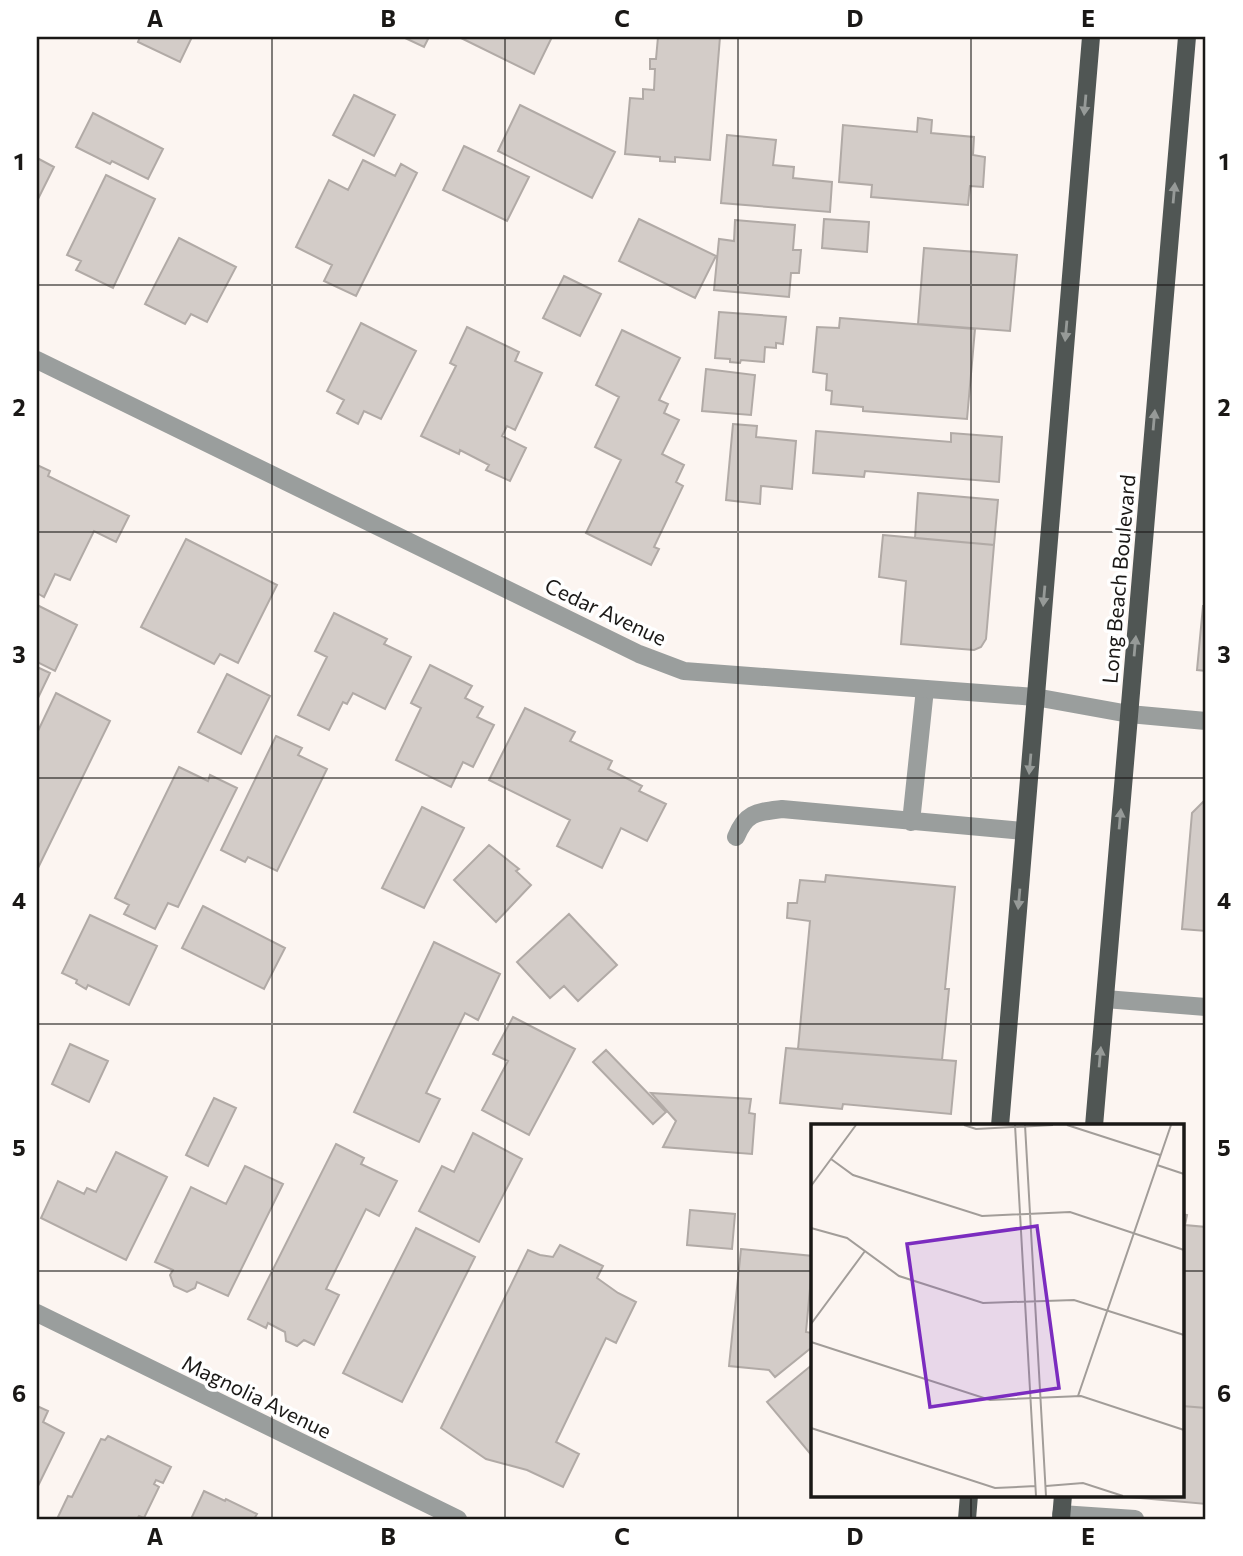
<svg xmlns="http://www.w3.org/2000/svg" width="1243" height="1556" font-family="Commissioner,sans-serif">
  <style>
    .building { fill: #d3ccc8; stroke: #b1aaa6; stroke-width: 2 }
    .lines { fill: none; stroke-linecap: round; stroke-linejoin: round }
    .lane { stroke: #9a9e9d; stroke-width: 18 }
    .street { stroke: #9a9e9d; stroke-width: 18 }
    .primary { stroke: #505654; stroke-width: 18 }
    .oneway { fill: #969a98 }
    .grid { fill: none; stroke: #1a1816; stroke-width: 2; stroke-opacity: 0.55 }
    .labels { text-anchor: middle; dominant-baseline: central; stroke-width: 7; stroke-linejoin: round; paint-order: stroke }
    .street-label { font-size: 21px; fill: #1a1816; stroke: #fff }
    .inset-road { fill: none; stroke: #a29d99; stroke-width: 2 }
    .view { fill: #7b2cbf; fill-opacity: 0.15; stroke: #7b2cbf; stroke-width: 3.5 }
    .inset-edge { fill: none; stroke: #1a1816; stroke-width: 3.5 }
    .neatline { fill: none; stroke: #1a1816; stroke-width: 2.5 }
    .grid-label { font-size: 23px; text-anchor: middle; font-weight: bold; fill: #1a1816 }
  </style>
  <rect width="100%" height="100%" fill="#fcf5f1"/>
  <path class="building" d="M140 37H192L180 62 138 42Z
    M403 37H429L424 47Z
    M459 37H552L534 74Z
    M658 37H720L710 160 675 157V162L660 161V157L625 154 630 98 643 99V89L654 90 655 69H650V59H656Z
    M354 95 395 115 374 156 333 135Z
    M520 105 615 152 592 198 498 151Z
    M93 113 163 149 148 179 112 161 110 164 76 147Z
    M918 118 932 120 931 133 974 137 973 155 985 157 983 187 970 186 968 205 871 197 872 185 839 182 843 125 917 132Z
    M727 135 776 140 773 165 794 167 793 178 832 182 830 212 721 203Z
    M464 146 529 177 507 221 443 190Z
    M37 158 54 167 37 201Z
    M363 160 395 176 401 164 417 173 356 296 324 281 332 265 296 247 329 180 348 190Z
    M106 175 155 199 113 288 76 270 81 261 67 255Z
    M639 219 716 256 695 298 619 261Z
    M824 219 869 222 867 252 822 248Z
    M735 220 795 225 793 250H801L799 273H791L789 297 714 290 719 239 734 241Z
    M179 238 236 267 207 322 191 314 185 324 145 304Z
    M924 248 1017 255 1010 331 918 324Z
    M564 276 601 294 580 336 543 318Z
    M719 312 786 317 783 344 776 343V348L765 347 764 362 741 360 740 363 730 362V359L715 358Z
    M840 318 975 329 967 419 863 411V407L831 404 832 391 826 390 827 374 813 372 817 327 839 328Z
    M361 323 416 351 381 419 364 411 358 424 337 413 344 400 327 391Z
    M467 327 519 352 515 361 542 373 515 430 507 426 502 436 526 448 510 481 486 470 489 465 460 450 459 454 421 436 456 366 450 363Z
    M622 330 680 358 659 400 668 404 664 413 679 420 662 454 684 465 676 482 683 486 654 547 659 549 651 565 586 533 621 460 595 447 619 397 596 385Z
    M706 369 755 375 751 415 702 411Z
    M733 424 757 426 756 437 796 441 792 489 761 486 760 504 726 500Z
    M816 431 951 442V433L1002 437 999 482 865 471 864 477 813 473Z
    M37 465 50 471 48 476 129 516 116 542 94 531 70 580 55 574 44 597 37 593Z
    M918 493 998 500 994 545 915 538Z
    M883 535 994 545 986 639 981 647 974 650 901 644 906 581 879 577Z
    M186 539 277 585 238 663 220 654 214 664 141 627Z
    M37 605 77 625 55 671 37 662Z
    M1203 606H1206V671L1197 670Z
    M334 613 387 639 384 644 411 657 385 709 353 693 347 704 343 702 329 730 298 715 327 657 315 651Z
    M430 665 472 686 465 698 483 707 477 717 494 725 473 767 463 762 451 787 396 760 421 708 411 703Z
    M37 667 50 673 37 700Z
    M227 674 270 696 241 754 198 732Z
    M56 693 110 721 37 870V733Z
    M525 708 575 732 570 741 612 761 608 769 642 786 639 791 666 804 647 841 621 828 602 868 557 846 570 820 489 780Z
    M276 736 302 748 298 755 327 769 277 871 248 857 245 862 221 850Z
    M179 767 208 781 210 775 237 788 178 907 168 903 155 929 124 914 129 905 115 898Z
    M1206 799V931L1182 929 1192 813Z
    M422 807 464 828 424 908 382 888Z
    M489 845 519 869 516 871 531 885 496 922 454 880Z
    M826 875 955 887 945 989H949L942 1060 798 1049 810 921 787 918 788 903H797L800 880 825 882Z
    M203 906 285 948 264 989 182 948Z
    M569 914 617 965 578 1001 564 986 550 998 517 962Z
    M90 915 157 946 129 1005 88 985 86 989 76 983 77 980 62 973Z
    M434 942 500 974 478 1020 465 1013 426 1093 440 1099 419 1142 354 1112Z
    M513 1017 575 1049 529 1135 482 1110 508 1061 493 1054Z
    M70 1044 108 1061 89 1102 52 1084Z
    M786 1048 956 1061 951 1114 843 1104 842 1109 780 1103Z
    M606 1050 666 1112 653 1124 593 1062Z
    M651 1093 751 1099 749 1113 755 1114 752 1154 663 1147 676 1121Z
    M214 1098 236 1108 208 1166 186 1155Z
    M473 1133 522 1159 479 1242 419 1211 442 1166 454 1172Z
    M336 1144 364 1158 361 1164 397 1181 379 1216 366 1209 326 1289 339 1295 314 1345 304 1340 297 1346 286 1341 285 1332 268 1323 266 1328 248 1319Z
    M116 1152 167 1177 126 1260 41 1218 58 1181 84 1194 87 1188 96 1192Z
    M245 1166 283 1184 228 1296 197 1282 195 1288 187 1292 174 1286 170 1275 173 1270 155 1262 191 1187 226 1204Z
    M690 1210 735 1214 732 1249 687 1245Z
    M1182 1214 1187 1215 1185 1225 1206 1227V1408L1182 1406Z
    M416 1228 475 1257 402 1402 343 1373Z
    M560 1245 603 1266 597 1278 618 1293 636 1302 616 1343 606 1338 556 1442 579 1454 563 1487 527 1470 486 1459 441 1428 528 1250 540 1255 553 1257Z
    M741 1249 813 1256 806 1332 812 1333 811 1348 775 1377 769 1370 729 1366Z
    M813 1364V1457L767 1402Z
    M37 1406 48 1411 43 1422 64 1433 37 1488Z
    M1182 1406 1206 1408V1504L1130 1497V1495H1182Z
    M108 1436 171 1467 163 1483 156 1480 154 1484 159 1487 144 1518 139 1516 137 1519H57L68 1496 72 1497 101 1439 105 1440Z
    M204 1491 225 1501 226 1499 257 1514 254 1519H191Z"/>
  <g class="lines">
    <path class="lane" d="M911 822 925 689
      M736 837C746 812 757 812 782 809L1024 831
      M1105 999 1206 1007
      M1061 1514 1135 1519"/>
    <path class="street" d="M37 360 639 654 684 671 1035 697 1129 714 1206 721
      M37 1313 458 1519"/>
    <path class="primary" d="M1000 1126 1091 37
      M1094 1126 1187 37
      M967 1519 969 1495
      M1061 1519 1063 1495"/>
  </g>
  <defs><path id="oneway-solid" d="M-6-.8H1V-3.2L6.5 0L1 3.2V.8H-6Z" transform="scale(1.75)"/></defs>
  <g class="oneway">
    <use href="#oneway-solid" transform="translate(1085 105) rotate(95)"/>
    <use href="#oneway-solid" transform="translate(1174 193) rotate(-85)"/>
    <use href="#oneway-solid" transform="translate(1066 331) rotate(95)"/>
    <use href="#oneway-solid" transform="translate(1154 420) rotate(-85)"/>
    <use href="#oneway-solid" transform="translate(1044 596) rotate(95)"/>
    <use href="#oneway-solid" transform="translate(1135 646) rotate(-85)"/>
    <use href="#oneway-solid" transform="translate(1030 764) rotate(95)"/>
    <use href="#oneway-solid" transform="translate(1120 819) rotate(-85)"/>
    <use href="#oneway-solid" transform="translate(1019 899) rotate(95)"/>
    <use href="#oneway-solid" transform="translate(1100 1057) rotate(-85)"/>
  </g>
  <path class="grid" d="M272 37V1519M505 37V1519M738 37V1519M971 37V1126M37 285H1206M37 532H1206M37 778H1206M37 1024H1206M37 1271H813M1182 1271H1206M971 1495V1519"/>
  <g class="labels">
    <g class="street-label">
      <text transform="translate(1118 579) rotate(-85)">Long Beach Boulevard</text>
      <text transform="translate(606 611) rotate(25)">Cedar Avenue</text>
      <text transform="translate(257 1396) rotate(26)">Magnolia Avenue</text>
    </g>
  </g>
  <g transform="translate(811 1124)">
    <rect width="373" height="373" fill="#fcf5f1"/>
    <path class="inset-road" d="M153 1 165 5 242 1M204 1 225 372M214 1 235 372M256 1 349 31M20 35 42 51 171 92 259 88 373 126M346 41 373 50M0 62 45 1M0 104 36 114 88 152 172 179 263 176 373 211M0 200 54 127M0 218 179 276 270 272 373 306M267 272 360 1M0 304 184 364 225 362M235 362 272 359 312 372"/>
    <path class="view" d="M226 102 248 264 119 283 96 120Z"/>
    <rect width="373" height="373" class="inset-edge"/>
  </g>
  <rect width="1243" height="1556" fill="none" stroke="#ffffff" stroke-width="77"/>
  <rect x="38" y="38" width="1166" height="1480" class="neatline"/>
  <g class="grid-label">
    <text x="155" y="27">A</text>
    <text x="388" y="27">B</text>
    <text x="622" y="27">C</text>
    <text x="855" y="27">D</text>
    <text x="1088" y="27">E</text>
    <text x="19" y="170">1</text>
    <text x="1224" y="170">1</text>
    <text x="19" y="416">2</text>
    <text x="1224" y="416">2</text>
    <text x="19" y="663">3</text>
    <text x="1224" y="663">3</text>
    <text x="19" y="909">4</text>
    <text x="1224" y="909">4</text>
    <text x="19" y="1156">5</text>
    <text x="1224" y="1156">5</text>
    <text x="19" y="1402">6</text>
    <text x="1224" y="1402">6</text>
    <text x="155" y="1545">A</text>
    <text x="388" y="1545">B</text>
    <text x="622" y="1545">C</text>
    <text x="855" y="1545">D</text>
    <text x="1088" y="1545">E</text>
  </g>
</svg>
